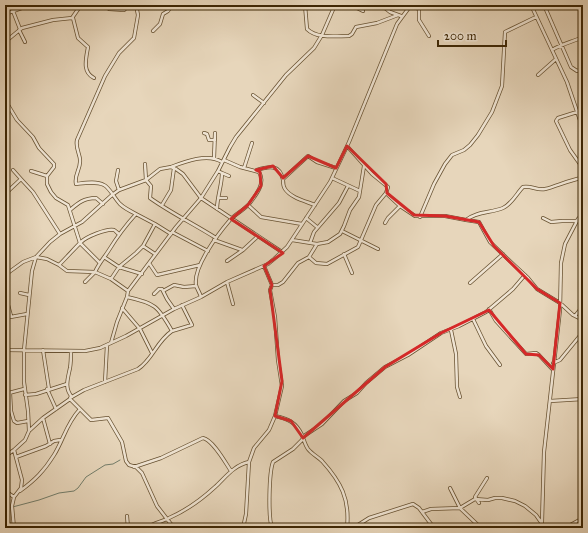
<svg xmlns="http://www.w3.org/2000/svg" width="588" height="533" font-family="'IM FELL Great Primer',serif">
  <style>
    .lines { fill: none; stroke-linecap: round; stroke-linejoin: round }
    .stream { stroke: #737e6c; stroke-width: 1 }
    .minor-casing { stroke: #685232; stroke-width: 4 }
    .highway-casing { stroke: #3d2604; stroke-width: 5.5 }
    .minor { stroke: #efe4d3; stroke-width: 2.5 }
    .highway { stroke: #e7d6bb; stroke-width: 4 }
    .marked { fill: none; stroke: #d62828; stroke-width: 3; stroke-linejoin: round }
  </style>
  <rect width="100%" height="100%" fill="#e7d6bb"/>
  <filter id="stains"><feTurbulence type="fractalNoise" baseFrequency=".005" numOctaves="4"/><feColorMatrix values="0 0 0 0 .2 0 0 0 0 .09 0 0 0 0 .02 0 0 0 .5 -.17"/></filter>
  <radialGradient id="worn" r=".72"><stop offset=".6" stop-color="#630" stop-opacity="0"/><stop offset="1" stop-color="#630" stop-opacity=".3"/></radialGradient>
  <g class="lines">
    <path class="stream" d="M5 509 39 500 59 493 74 491 78 488 86 477 105 465 113 464 120 460"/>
    <g class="minor-casing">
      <path id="minor" d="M106 5 109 9 124 10 125 9V5
        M305 5 307 29C317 39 336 36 349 36L352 34 356 27 377 23 398 15
        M351 5 363 11
        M381 5 390 12 401 16
        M415 5 419 10V20L429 36
        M459 5V8
        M531 5 567 82 583 129
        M544 5 571 67 577 71 583 69
        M580 5 583 13
        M11 6 20 29
        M5 14 30 5
        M73 18 78 38 88 47C86 59 82 72 94 78
        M19 30 25 42
        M153 31 160 24 163 14 168 11 172 5
        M5 42 22 28 53 20 72 18 81 5
        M552 50C562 44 572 42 583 37
        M538 75 556 59
        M253 95 264 103
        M5 100 17 120 33 137 39 148 54 164V167L47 176
        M577 112 558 118 556 121 570 150 580 164 583 183
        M204 133 207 134 209 140H215
        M347 146 372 174 388 187 386 193 400 206 415 216H445L466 220C477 211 491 213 503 208 512 204 517 193 523 187 531 185 537 191 545 189 557 186 569 180 582 178
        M214 158 215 133
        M145 164 146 180 151 186 150 198C171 213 194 224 216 238
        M171 167C186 161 208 153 222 162
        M244 168 252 143
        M13 170 21 179
        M118 170 116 181 119 190
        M257 170C269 166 280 164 283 180 283 184 283 186 285 189 291 198 305 201 315 205
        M31 171 47 176V184L51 192 56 198 68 205 80 243 99 262
        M222 173 229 176
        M332 178 360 191
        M283 179 308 156 317 162 336 168
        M5 194 21 179 33 192 60 234
        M218 198H226
        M162 205 171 190 174 168
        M248 205 261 217 302 224
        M217 209C217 197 222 185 222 173L218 171
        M70 210C78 203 84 198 96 198L103 204
        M136 214C130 211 124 208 120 204 115 199 109 187 104 185 96 181 85 183 76 184 74 175 80 170 80 162 81 155 75 149 77 140L105 76 119 53 134 38 138 15 136 5
        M420 217 434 184 445 164 452 155 464 150 470 145 478 135 492 112 502 86 505 32 536 17
        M306 218 317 227
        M543 218 551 222 562 221H576
        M466 220 479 222 490 242 514 265 528 278 537 289 560 303 573 315 583 320
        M385 223 388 218 400 206
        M342 231 378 249
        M172 232 208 251
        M214 240 242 250
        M292 240 317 244 328 242 340 234 344 226 350 210 359 197 364 166
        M310 243 314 232 339 203 348 186
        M143 246 155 254
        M344 254 352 273
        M104 257 119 267 142 274
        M309 257 316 263 327 264 358 247 376 205 386 193
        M227 261 243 250 258 236
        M149 263 157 275 200 265
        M59 265C67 257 74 249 81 242 86 237 107 228 114 230 116 231 117 233 119 234
        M95 272 67 271 59 265 47 259 36 257 50 242 60 234 82 222 112 195 119 190 146 180 160 169 171 167 176 169 183 174 201 198 282 252
        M7 273V301L11 316
        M5 275 23 262 36 257 32 271 24 350V382L28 411 29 431 25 440 14 450 5 456
        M111 279 119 267 136 253 143 246 155 224
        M85 282 95 272
        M227 282 233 304
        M470 283 503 254
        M582 284 583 285
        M272 285H278L283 282 298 263 309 257 317 244
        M128 291 111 279 95 272C99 263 104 258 109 250 117 237 125 226 136 214L155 224 171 234
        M163 291 167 299 174 309
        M20 293 29 295
        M154 294 159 289H162L163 291 174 285 184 287 196 286
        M201 297C200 293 197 289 196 285 193 267 218 234 230 220 235 214 243 211 249 204 256 195 266 183 259 172L240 167 224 160
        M122 308 140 329 152 353
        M489 309 496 321 526 354 536 353 539 355 552 369
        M575 316 583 306
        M5 318 27 314
        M473 319 486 346 500 365
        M451 330 456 354 457 387 460 397
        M172 331 192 325 182 305
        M111 343 117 322 127 297 128 291 176 227 201 198 218 171 230 147 236 137 286 75 314 48 322 35 335 5
        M5 350 85 351 100 348 126 336 174 309 201 297 227 282 268 264 274 259 287 247 330 182 349 142 397 24 411 5
        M43 350 49 389
        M71 351C71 357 71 362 70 368 68 378 64 388 72 397
        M553 363 560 360 583 332
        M105 382 107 345
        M47 389 56 409
        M10 393 11 411 14 421 17 423 28 421
        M5 394 24 389
        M25 395 36 394 67 384
        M70 398 84 390 138 369C153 359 156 342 172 331 158 306 155 303 127 297
        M70 399 91 420 108 418 122 442 126 461 129 465 136 467 142 473 157 506 174 528
        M550 401 583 399
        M275 416C288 419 296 422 302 435 304 440 305 445 308 449 312 454 318 457 322 461 341 482 350 499 347 528
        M43 418 50 444
        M30 430 43 418 70 399 71 396
        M14 450 22 480 21 488 14 497 12 506 14 528
        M16 457 46 446 54 441 60 440
        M134 467 161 458 203 438C213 440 225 462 231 471
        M450 488 460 508 481 528
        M5 491 14 497
        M20 491C35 480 44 471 54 455 64 439 66 424 80 409
        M479 503 475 497 487 478
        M422 512 431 509 460 508 475 499 488 500 495 498H502L515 501 525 506 536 515 543 525 549 528
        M127 516 128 528
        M542 522 544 452 560 310 561 263 565 244 578 219 583 214
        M146 528C154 523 161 522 169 518 185 511 202 499 215 487 225 478 234 465 249 462
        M243 528 246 514 249 462 254 448 269 430 275 416 282 386 278 360 275 317 270 290 272 285 264 266
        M272 528C268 517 269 473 273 462L293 449 302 440 304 436 322 424 344 401 357 393 366 383 385 367 408 355 441 333 459 326 486 312 513 289 525 275
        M348 528 358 525 369 518 413 504 419 508 434 528
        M532 528 543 525
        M565 528 583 518"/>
    </g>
    <g class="highway-casing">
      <path id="highway" d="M5 8 14 5"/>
    </g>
    <use href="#minor" class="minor"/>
    <use href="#highway" class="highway"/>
  </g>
  <path class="marked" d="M347 146 386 184 387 193 414 215 445 216 479 222 494 246 537 289 560 303 553 369 539 355 526 354 489 310 441 333 385 367 303 438 291 421 275 416 282 381 270 290 272 285 264 266 283 253 231 219 248 205 261 186 260 172 256 170 273 166 283 178 308 156 336 168Z"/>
  <rect width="588" height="533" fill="none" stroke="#e7d6bb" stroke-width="20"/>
  <rect x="6" y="6" width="576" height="521" fill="none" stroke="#3d2604" stroke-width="2"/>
  <rect x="10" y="10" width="568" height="513" fill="none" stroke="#3d2604"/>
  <path d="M438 40v6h68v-6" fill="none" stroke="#3d2604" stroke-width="2"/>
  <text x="444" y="40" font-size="12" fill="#3d2604" stroke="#efe4d3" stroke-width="3" paint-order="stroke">200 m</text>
  <rect width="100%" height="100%" filter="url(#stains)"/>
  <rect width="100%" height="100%" fill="url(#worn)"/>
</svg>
